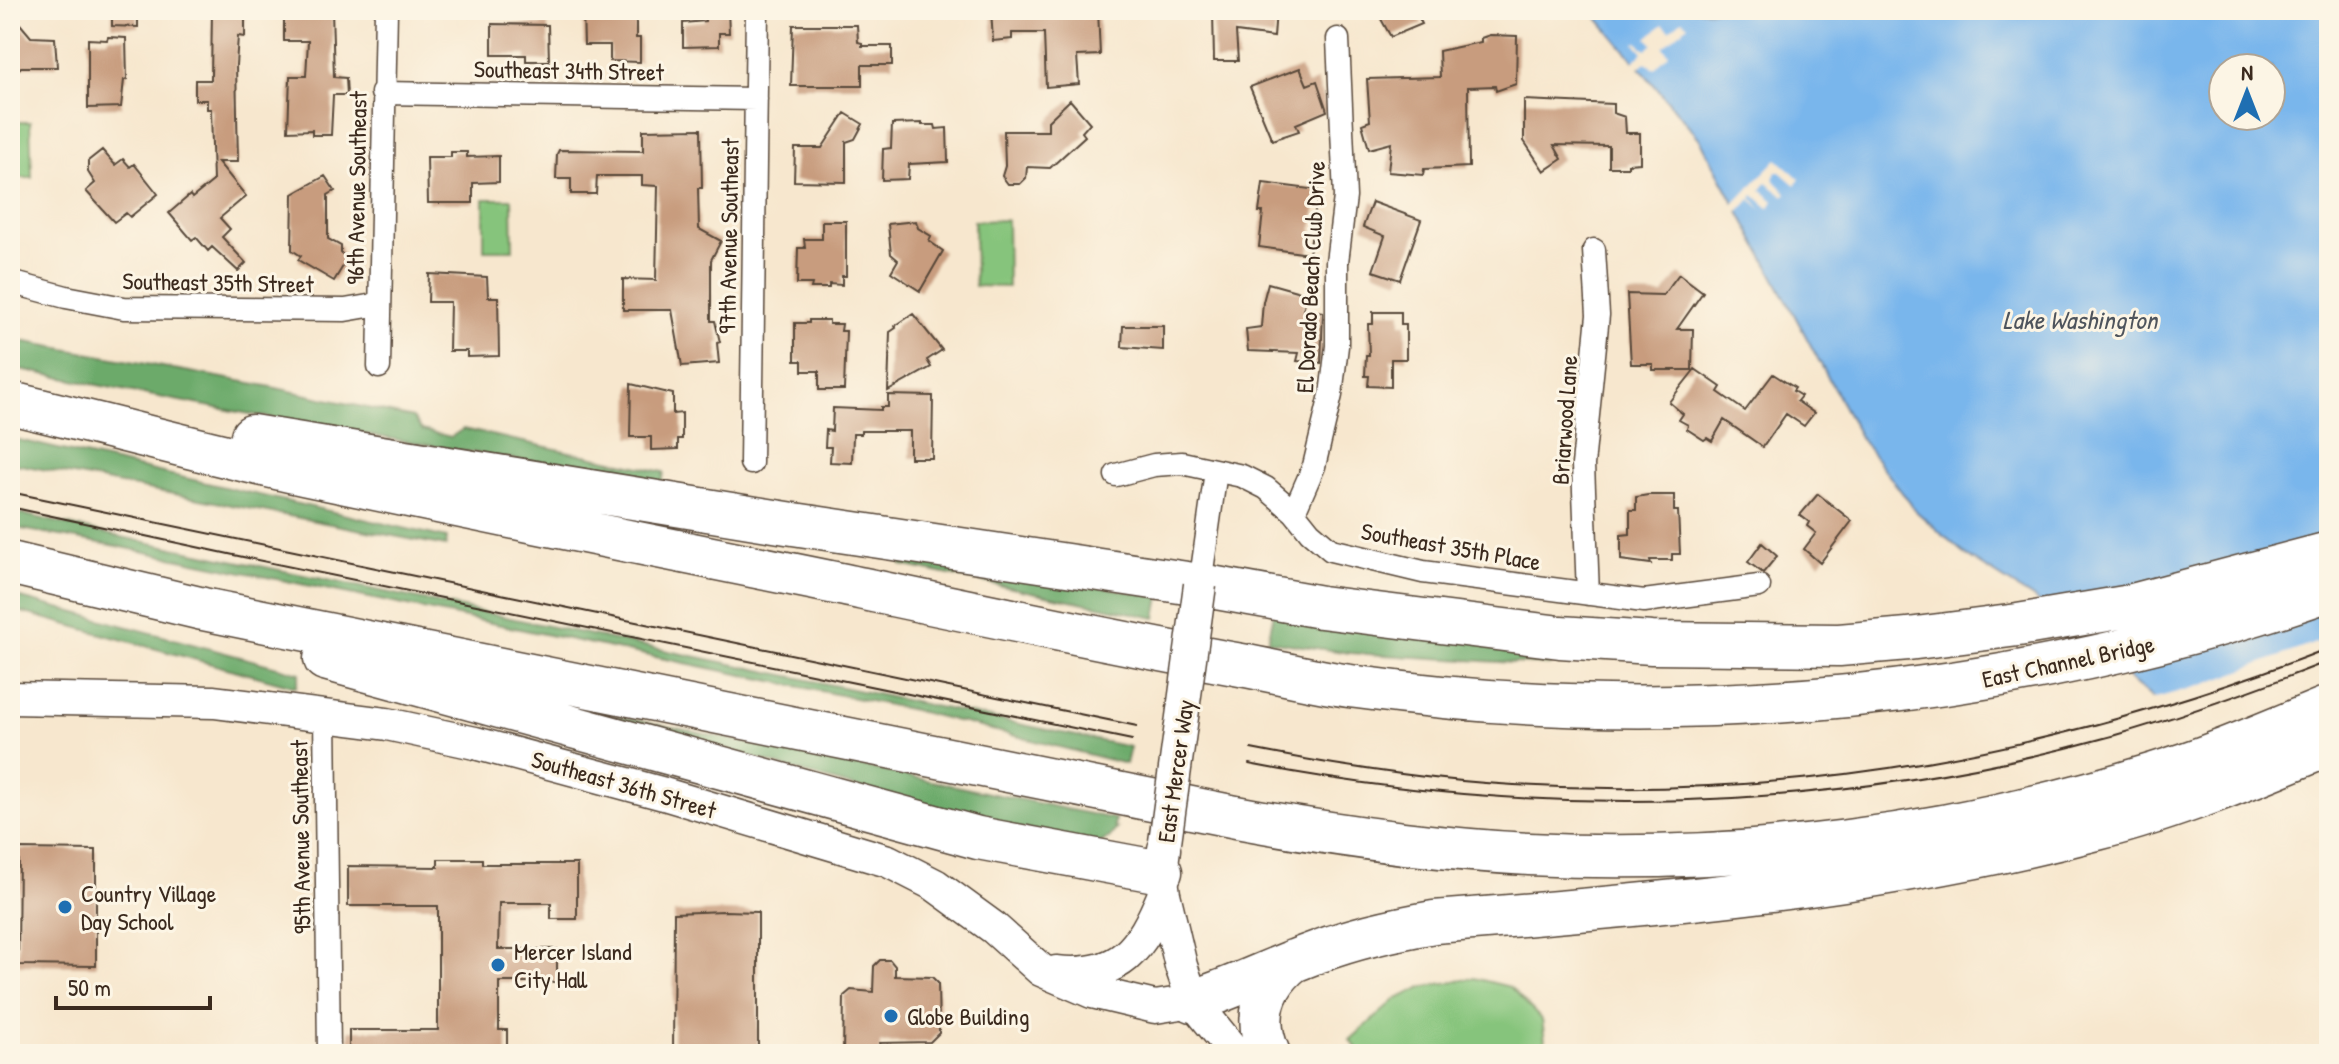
<svg xmlns="http://www.w3.org/2000/svg" width="2339" height="1064" font-family="'Patrick Hand',sans-serif">
  <style>
    .green { fill: #86c47b; stroke: #60774c; stroke-width: 2 }
    .forest { fill: #6caa6b; stroke: #546a44; stroke-width: 2 }
    .water { fill: #79b6ec; stroke: #5a7085; stroke-width: 2; fill-rule: evenodd }
    .pier { fill: #f7e7ce }
    .building { fill: #c89c7e }
    .lines { fill: none; stroke-linecap: round; stroke-linejoin: round }
    .street-casing { stroke: #574638; stroke-width: 25 }
    .secondary-casing { stroke: #574638; stroke-width: 35 }
    .highway-casing { stroke: #574638; stroke-width: 45 }
    .street { stroke: #fff; stroke-width: 22 }
    .secondary { stroke: #fff; stroke-width: 32 }
    .highway { stroke: #fff; stroke-width: 42 }
    .tram { stroke: #3b2a1e; stroke-width: 2 }
    .secondary-bridge-casing { stroke: #574638; stroke-width: 35; stroke-linecap: butt }
    .secondary-bridge { stroke: #fff; stroke-width: 32 }
    .poi-dot { fill: #1f6fb2; stroke: #fcf5e5; stroke-width: 3 }
    .labels { text-anchor: middle; dominant-baseline: central; stroke-width: 6; stroke-linejoin: round; paint-order: stroke }
    .street-label { font-size: 24px; fill: #3b2a1e; stroke: #fcf5e5 }
    .poi-label { font-size: 24px; fill: #3b2a1e; stroke: #fcf5e5; text-anchor: start }
    .water-label { font-size: 26px; font-style: italic; fill: #4e545c; stroke: #fcf5e5 }
  </style>
  <rect width="100%" height="100%" fill="#fcf5e5"/>
  <filter id="ink" filterUnits="userSpaceOnUse"><feTurbulence type="fractalNoise" baseFrequency=".0125" numOctaves="2"/><feDisplacementMap in="SourceGraphic" scale="16" xChannelSelector="R" yChannelSelector="G"/><feConvolveMatrix kernelMatrix="1 2 1 2 8 2 1 2 1" color-interpolation-filters="sRGB"/></filter>
  <filter id="wash" filterUnits="userSpaceOnUse"><feTurbulence type="fractalNoise" baseFrequency=".006" numOctaves="4" result="noise"/><feDisplacementMap in="SourceGraphic" scale="32" xChannelSelector="R" yChannelSelector="G"/><feGaussianBlur stdDeviation="1.8" result="paint"/><feColorMatrix in="noise" values="0 0 0 0 0 0 0 0 0 0 0 0 0 0 0 0 0 1.4 0 .05"/><feComposite in="paint" operator="in"/></filter>
  <g filter="url(#wash)">
    <rect width="100%" height="100%" fill="#f7e7ce"/>
    <path class="green" d="M10 122H30L32 178H10Z
      M484 199H512L513 250H484Z
      M1007 220 1008 287 975 286 974 221Z
      M1474 978 1510 987 1542 1020 1547 1054H1362L1350 1040 1395 1000 1422 987Z"/>
    <path class="forest" d="M10 339 267 386 413 418 422 430 451 437 463 429 664 472 662 484C444 448 226 413 10 367Z
      M10 438 447 538 446 546 10 463Z
      M10 511 107 534 1130 747 1126 764 913 710 116 546 10 527Z
      M903 552 1160 597 1156 618 901 565Z
      M10 595 300 673 296 687 10 609Z
      M1274 612 1551 651 1550 665 1350 653 1268 641Z
      M589 710 1115 819 1114 827 1117 828 1109 838 1098 844 960 818Z"/>
    <path class="water" d="M1591 10H2329V721L2299 706 2158 703 2033 598 1967 556 1917 512 1861 439 1700 139ZM2223 68H2271V116H2223Z"/>
    <path class="pier" d="M1682 20 1688 25 1663 47 1669 54 1654 69 1646 62 1637 70 1631 64 1643 52 1635 43 1637 42 1646 50 1653 44 1647 38 1663 24 1670 30Z
      M1777 159 1800 179 1795 185 1780 172H1776L1773 179 1787 193 1784 196 1766 183 1761 190 1774 201 1769 208 1754 195 1752 198 1762 210 1750 199 1736 215 1732 206Z
      M2329 638V725L2298 710 2158 707 2148 700 2203 685Z"/>
    <g id="blocks">
      <path class="building" d="M112 10H138V27L112 26Z
        M212 10H245V37L238 36 236 65 238 162H218L246 196 220 218 230 229 222 237 246 263 238 271 212 247 208 251 196 237 192 240 169 213 190 195 192 198 213 181 211 109H207V100H195V80H211Z
        M284 10H332L334 77 346 78 347 95H333L331 135H312V130L288 131 290 76H306L308 41H284Z
        M583 10H636V38H640V62L610 61V45H584Z
        M705 10H728L729 33H719V46L683 47V23L705 21Z
        M991 10H1098L1100 55 1077 56 1079 84 1046 87 1044 33H1012V39L993 41Z
        M1213 10H1276L1274 37 1236 32 1238 61H1214Z
        M1376 10H1415L1422 24 1391 37Z
        M10 12 31 37 55 38 57 67H21L10 78Z
        M492 24 548 25 549 61H526V55H492Z
        M793 25H857L858 42 862 43V46H892V65H862V86H791Z
        M1490 35 1517 36 1516 84 1496 91 1495 86 1468 87 1469 167 1424 169 1423 175 1388 172 1391 143 1369 149 1362 124 1370 121 1367 79 1440 77 1439 51 1481 42V38Z
        M108 37 126 38 127 79 124 80 121 107 88 108V39L107 40Z
        M1300 68 1307 85 1317 81 1327 111 1296 124 1299 131 1272 140 1250 87Z
        M1070 100 1090 123 1082 132 1085 136 1050 168 1027 167 1026 178 1020 184H1008L1002 176 1005 166 1004 131H1048V121Z
        M1524 100 1613 104V113L1625 117 1626 133H1640V163L1628 164V167H1609V146L1554 145 1562 159 1544 171 1524 141Z
        M845 113 863 124 855 139 846 142V182L794 181 795 148H822Z
        M922 123V125H935L936 129 947 128 948 162 909 164 908 179 882 180 883 149 891 148 892 124Z
        M701 129 702 188H698L699 229 721 241 711 260V321H715L720 342 717 343 719 363 682 366 672 310H623V279L656 280 658 186 642 185V176H597L596 194H571V179H556L557 154 559 150 643 151V130Z
        M102 150 115 165 123 159 130 167 134 164 158 194 130 217 126 213 114 222 86 191 95 183 88 172V161Z
        M451 152H467V157L499 156V182L473 183V203H428L427 157H451Z
        M325 176 335 191 328 195V239L341 246V253L348 258 334 281 298 260 301 256 292 250 293 194Z
        M1263 183 1318 190 1309 254 1259 247 1263 212H1259Z
        M1372 202 1421 220 1400 280 1373 271 1385 236 1363 227Z
        M822 221H846V276H842V285L829 284V288H811L812 284H797L798 248H805L804 239H822Z
        M916 221 918 228 931 236 929 241 943 251 920 291 891 272 898 260 891 254 888 224Z
        M429 274 487 277 488 297H498L499 356 467 357V351H449L450 302H428Z
        M1679 274 1703 292 1677 329H1693L1692 370H1653V364H1631L1627 294 1663 295Z
        M1268 283 1307 294 1303 310 1323 312 1321 363 1297 361 1299 353 1248 351 1246 329 1261 327 1263 302Z
        M1373 312H1401V324H1406V359H1391V387L1368 386 1369 376H1365L1366 356H1369L1368 324H1373Z
        M913 314 942 350 927 360 931 367 888 391 890 332 896 328 895 326Z
        M809 320H829V324H842L841 331H846L844 390H819V371H802V361H795V323H809Z
        M1123 326H1163V350L1122 347Z
        M1695 369 1721 387 1718 392 1745 411 1773 374 1795 388 1793 391 1801 396 1797 401 1814 413 1804 426 1786 414 1763 447 1724 420 1712 441 1707 438 1704 440 1687 429 1688 425 1679 420 1683 414 1669 402Z
        M631 384 673 394V414L682 413V439H678V449L651 450V437H630Z
        M888 395 933 396 932 458H910V431H861V434H853L852 463 830 462 831 447H825L826 430 832 431 833 408 881 410V407H888Z
        M1818 494 1852 521 1820 563 1804 549 1816 533 1807 526 1809 522 1800 515Z
        M1648 495H1674V511H1678L1680 554H1672V560H1650L1651 564 1621 560V535L1630 534V510H1636V497Z
        M1762 543 1777 556 1763 573 1748 562Z
        M19 849 96 850V966L18 965Z
        M438 859H482V864H577V919H551V903H499L498 949H557V982H499V1030H507V1054H349V1030H438V906H348V866L438 867Z
        M724 911 758 912V1054H673L674 913Z
        M880 960H890L895 966V976L932 977 938 983 939 1033 930 1042 880 1043V1054H843L844 996 851 990 873 992 874 966Z"/>
    </g>
  </g>
  <g filter="url(#ink)">
    <use href="#blocks" fill-opacity="0" stroke="#574638" stroke-width="2"/>
    <g class="lines">
      <g class="street-casing">
        <path id="street" d="M382 93 756 99
          M10 282 66 297 124 308 345 310 380 304
          M379 367 386 10
          M751 463 757 10
          M1116 475 1154 465 1182 463 1242 476 1266 488 1294 512 1310 532 1331 550 1423 572 1644 601 1759 586
          M1294 512 1314 466 1331 395 1337 346V262L1345 197 1338 39
          M1200 585 1216 471
          M1588 594 1583 465 1598 315 1594 250
          M325 715 329 1054"/>
      </g>
      <g class="secondary-casing">
        <path id="secondary" d="M10 698 214 702 387 724 475 743 664 794 888 861 935 885 994 928 1041 970 1092 992 1155 1007 1193 1001
          M1164 849 1161 872 1164 894 1181 966 1193 1001 1236 1054
          M1056 972C1121 979 1141 949 1164 894"/>
      </g>
      <g class="highway-casing">
        <path id="highway" d="M10 403C114 427 217 456 322 478 496 515 671 549 845 585 977 613 1108 641 1241 665 1280 672 1318 682 1357 687 1683 732 2019 698 2329 590
          M252 436 787 523 1200 585 1321 607 1560 637 1652 643 1839 645 1908 639 2018 625 2125 607 2329 553
          M10 563 203 609 1236 817C1333 835 1431 849 1529 854 1739 865 1954 836 2154 774 2214 756 2271 730 2329 707
          M325 659 978 838 1161 872
          M1193 1001C1237 987 1277 966 1320 951 1357 937 1394 929 1434 922 1656 905 1880 886 2097 829 2176 809 2253 777 2329 745
          M1269 1054C1253 1018 1263 985 1293 961"/>
      </g>
      <use href="#street" class="street"/>
      <use href="#secondary" class="secondary"/>
      <use href="#highway" class="highway"/>
      <path class="tram" d="M10 492 1137 726
        M10 507 243 557 1132 740
        M1251 749C1338 766 1426 780 1514 785 1799 802 2064 751 2329 648
        M1249 764C1535 820 1830 814 2112 736 2186 715 2257 689 2329 661"/>
      <g class="secondary-bridge-casing">
        <path id="secondary-bridge" d="M1165 842 1200 585"/>
      </g>
      <use href="#secondary-bridge" class="secondary-bridge"/>
    </g>
  </g>
  <g class="poi-dot">
    <circle cx="65" cy="907" r="8"/>
    <circle cx="498" cy="965" r="8"/>
    <circle cx="891" cy="1016" r="8"/>
  </g>
  <g class="labels">
    <g class="street-label">
      <text transform="translate(569 70) rotate(1)">Southeast 34th Street</text>
      <text transform="translate(356 188) rotate(-89)">96th Avenue Southeast</text>
      <text transform="translate(728 236) rotate(-89)">97th Avenue Southeast</text>
      <text transform="translate(1310 277) rotate(-87)">El Dorado Beach Club Drive</text>
      <text transform="translate(218 282) rotate(1)">Southeast 35th Street</text>
      <text transform="translate(1564 420) rotate(-86)">Briarwood Lane</text>
      <text transform="translate(1451 546) rotate(10)">Southeast 35th Place</text>
      <text transform="translate(2068 661) rotate(-12)">East Channel Bridge</text>
      <text transform="translate(1175 771) rotate(-82)">East Mercer Way</text>
      <text transform="translate(624 784) rotate(16)">Southeast 36th Street</text>
      <text transform="translate(300 837) rotate(-91)">95th Avenue Southeast</text>
    </g>
    <g class="poi-label">
      <text x="81" y="893">Country Village<tspan x="81" dy="28">Day School</tspan></text>
      <text x="514" y="951">Mercer Island<tspan x="514" dy="28">City Hall</tspan></text>
      <text x="907" y="1016">Globe Building</text>
    </g>
    <g class="water-label">
      <text x="2080" y="319">Lake Washington</text>
    </g>
  </g>
  <rect width="2339" height="1064" fill="none" stroke="#fcf5e5" stroke-width="40"/>
  <g transform="translate(2247 92)"><circle r="38" fill="#fcf5e5" stroke="#afa495" stroke-width="2"/>
  <path d="M0-6L14 30L0 20L-14 30Z" fill="#1f6fb2"/>
  <text y="-12" font-size="22" font-weight="bold" text-anchor="middle" fill="#3b2a1e">N</text>
  </g>
  <path d="M56 996v12h154v-12" fill="none" stroke="#3b2a1e" stroke-width="4"/>
  <text x="68" y="996" font-size="24" fill="#3b2a1e" stroke="#fcf5e5" stroke-width="6" paint-order="stroke">50 m</text>
</svg>
